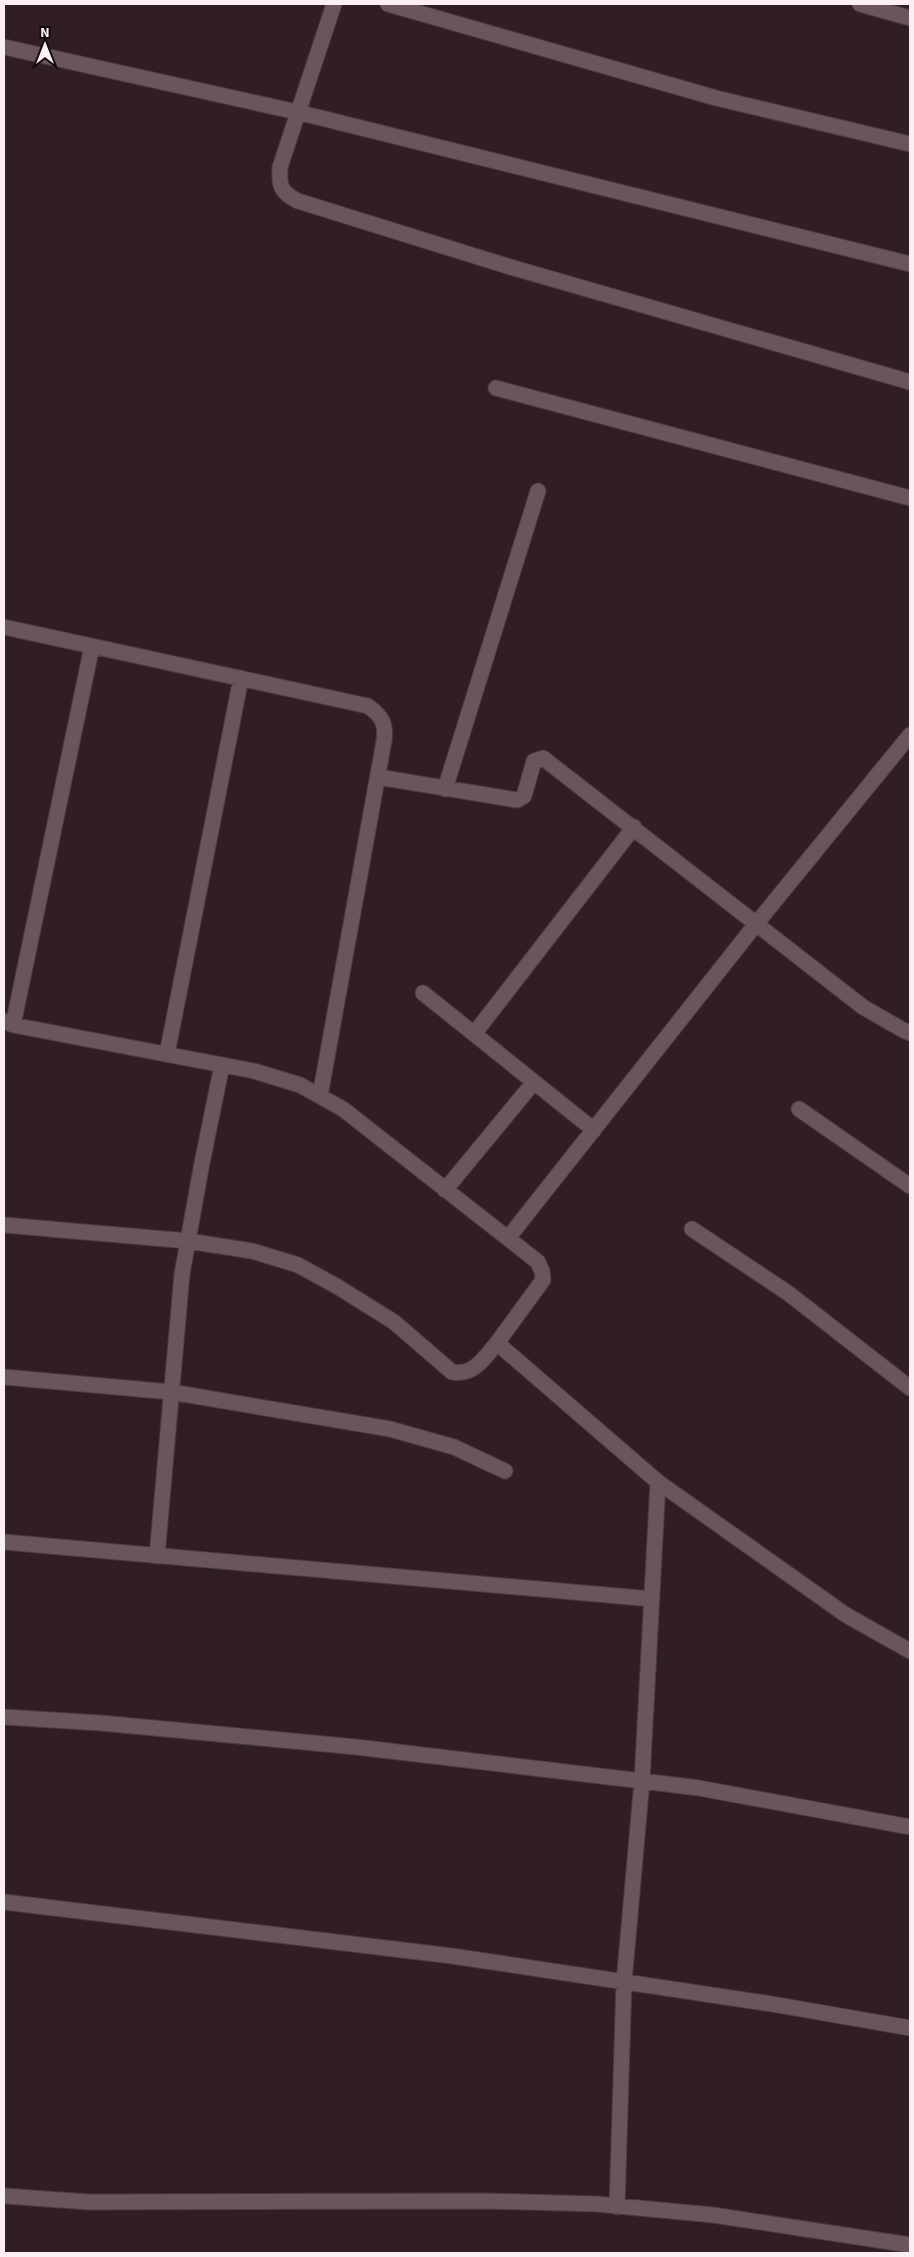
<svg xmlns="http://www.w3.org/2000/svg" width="914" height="2257" font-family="'Source Sans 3',sans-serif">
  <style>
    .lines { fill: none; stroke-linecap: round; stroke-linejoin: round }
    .minor-casing { stroke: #493b40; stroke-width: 17 }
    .minor { stroke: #6a555b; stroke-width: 15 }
  </style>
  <rect width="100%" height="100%" fill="#301e24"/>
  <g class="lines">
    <g class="minor-casing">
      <path id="minor" d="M334 4 280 167C279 186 280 192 298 201L507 266 910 382
        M388 4 716 98 910 144
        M860 4 910 18
        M4 47 297 112 910 264
        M496 388 910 498
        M4 627 368 706C383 717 386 724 384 741L320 1096
        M378 777 517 800 524 796 534 761 543 758 863 1007 903 1030 910 1033
        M445 789 538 491
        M423 993 594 1130
        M4 1021 13 1025 254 1071 300 1085 343 1109 538 1262 542 1271 543 1280 497 1343 658 1482 846 1615 910 1651
        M13 1025 92 646
        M474 1034 634 827
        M167 1054 241 678
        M799 1109 910 1186
        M445 1190 534 1082
        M4 1225 188 1241 252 1251 298 1265 338 1287 394 1322 452 1372C474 1376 484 1358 497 1343
        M692 1229 788 1293 910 1388
        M508 1238 756 924 910 735
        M4 1377 171 1392 390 1429 454 1447 505 1471
        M4 1542 652 1599
        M157 1556 182 1274 202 1163 222 1065
        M4 1717 101 1723 356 1747 642 1781 699 1788 910 1827
        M4 1902 452 1956 772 2004 910 2028
        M4 2196 89 2202 486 2201 597 2204 713 2215 910 2245
        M617 2207 624 1982 642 1781 658 1482"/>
    </g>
    <use href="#minor" class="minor"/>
  </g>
  <rect width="914" height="2257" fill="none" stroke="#fceff3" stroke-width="10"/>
  <g transform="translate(45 45)" stroke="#130b0d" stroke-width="4" paint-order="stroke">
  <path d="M0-4L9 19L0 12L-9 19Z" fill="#fceff3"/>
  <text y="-8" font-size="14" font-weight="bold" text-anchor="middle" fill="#fceff3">N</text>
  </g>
</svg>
